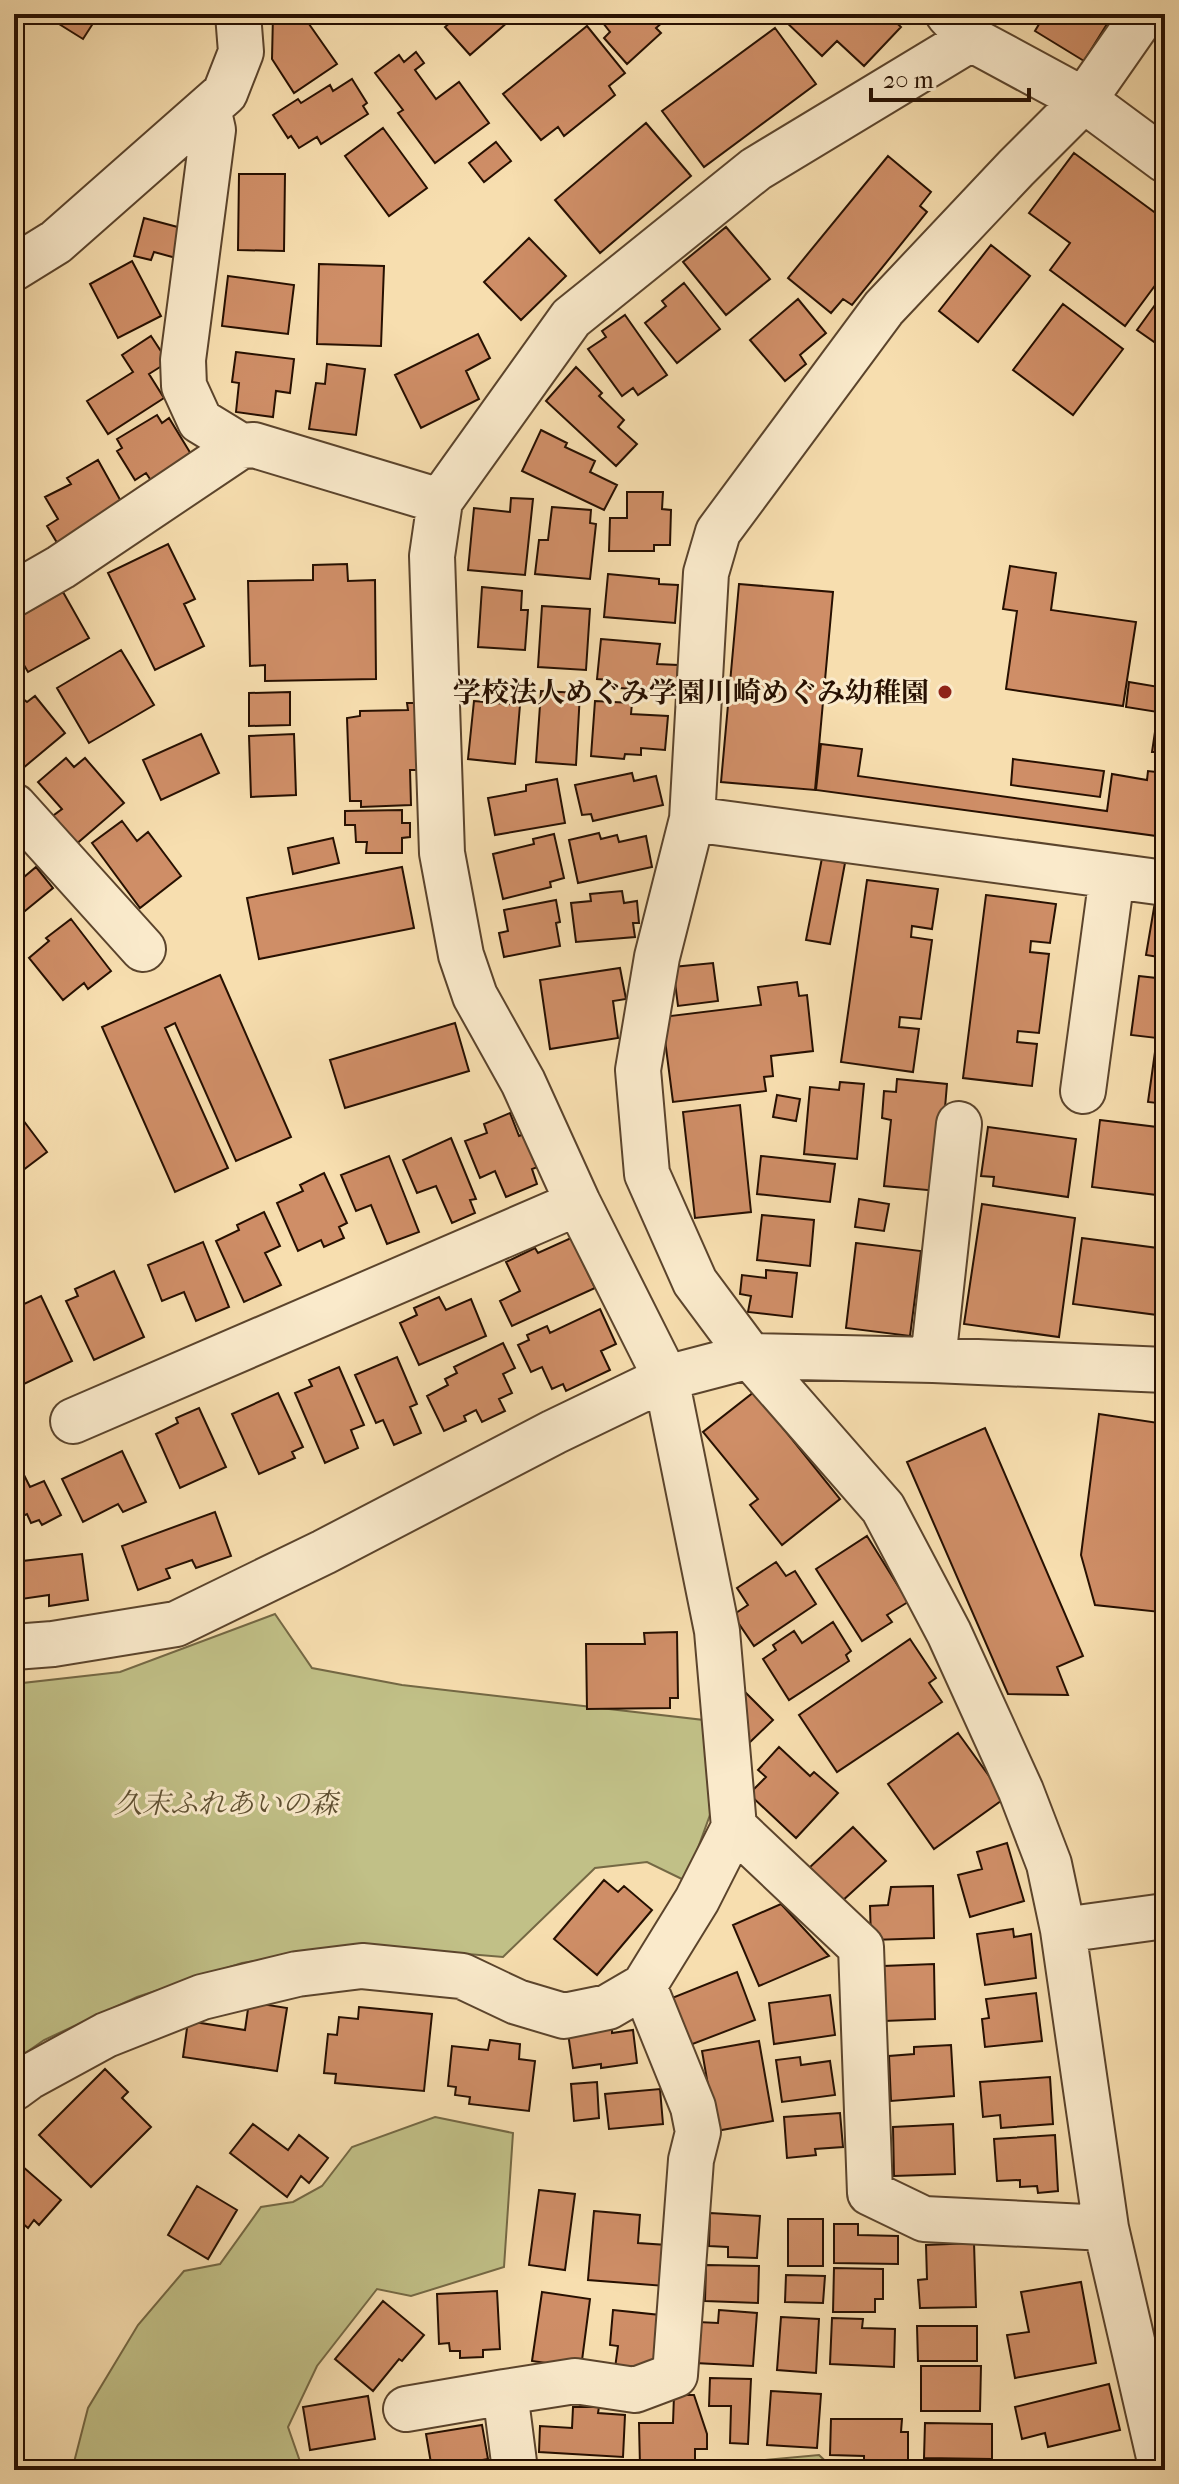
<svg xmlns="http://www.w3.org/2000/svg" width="1179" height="2484" font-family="'IM FELL French Canon','Noto Serif JP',serif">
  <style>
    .green { fill: #c1c087; stroke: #746844; stroke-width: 2 }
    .building { fill: #cf8e67; stroke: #271001; stroke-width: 2 }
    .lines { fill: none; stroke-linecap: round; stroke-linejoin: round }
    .minor-casing { stroke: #5b442c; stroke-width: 48 }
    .minor { stroke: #faeacb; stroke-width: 44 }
    .poi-dot { fill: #8f2418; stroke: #faeacb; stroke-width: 3 }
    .labels { text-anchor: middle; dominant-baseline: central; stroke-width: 6; stroke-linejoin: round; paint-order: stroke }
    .poi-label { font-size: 28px; font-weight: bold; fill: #271001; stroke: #faeacb; text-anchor: end }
    .park-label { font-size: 28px; font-style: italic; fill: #5d4e30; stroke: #faeacb }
  </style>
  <rect width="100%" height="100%" fill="#f7deaf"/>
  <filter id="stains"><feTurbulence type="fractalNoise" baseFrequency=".0025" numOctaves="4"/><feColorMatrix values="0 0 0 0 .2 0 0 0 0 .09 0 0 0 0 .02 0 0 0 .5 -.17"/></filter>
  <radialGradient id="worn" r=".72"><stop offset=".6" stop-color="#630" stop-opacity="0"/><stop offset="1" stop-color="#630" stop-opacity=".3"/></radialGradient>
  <path class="green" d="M275 1614 312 1668 402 1685 712 1721 715 1801 686 1881 647 1862 595 1868 503 1957 361 1945 242 1963 137 1997 44 2040 14 2061V1684L120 1672Z
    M435 2117 513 2133 504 2267 411 2296 377 2289 317 2366 288 2427 303 2470H72L88 2408 138 2325 184 2271 220 2264 261 2207 293 2202 322 2186 352 2147Z
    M819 2455 835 2470H712V2465Z"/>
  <path class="building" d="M43 14H99L83 39Z
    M302 14 337 64 294 93 272 59 273 15Z
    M460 14H517L470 55 445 27Z
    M596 14H672L656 28 661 33 627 64 604 38 610 32Z
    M791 14H887L901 27 864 66 837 41 822 56 785 21Z
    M1045 14H1091L1107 24 1084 61 1035 31Z
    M587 26 625 73 609 86 615 95 564 136 558 127 541 140 503 94Z
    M775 28 816 84 704 167 662 111Z
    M416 52 424 63 415 70 436 99 459 82 489 123 435 163 398 113 403 110 375 73 399 55 404 62Z
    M352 79 367 103 363 106 368 114 321 144 317 137 299 148 291 136 288 138 273 115 298 99 301 103 330 85 333 91Z
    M646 123 691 176 600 253 555 200Z
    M383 128 427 188 389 216 345 156Z
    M496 142 511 161 484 182 469 163Z
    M1074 153 1165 220V272L1125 326 1050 270 1070 243 1029 213Z
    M888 156 931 192 920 206 927 212 852 305 843 299 831 313 788 278Z
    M239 174H285L284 251 238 250Z
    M144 218 185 229 176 258 154 252 151 260 134 256Z
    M726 227 770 279 726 315 683 262Z
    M529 238 566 276 521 320 484 282Z
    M991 245 1030 276 978 342 939 311Z
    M132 261 161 316 118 338 90 284Z
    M319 264 384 266 381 346 317 344Z
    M228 276 294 285 288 334 222 326Z
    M684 283 720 329 677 363 645 323 666 306 662 301Z
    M1165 291V339L1160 346 1137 330Z
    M798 299 826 333 800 355 806 364 785 381 750 340Z
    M1063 304 1123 349 1073 415 1013 370Z
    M625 315 667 375 638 395 633 388 622 396 588 349 606 337 602 331Z
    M478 334 490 358 466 371 479 399 421 428 395 375Z
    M151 336 168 362 149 374 164 398 108 434 87 401 133 372 122 355Z
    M236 352 294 359 290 393 276 391 273 417 236 412 239 383 232 382Z
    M327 364 365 369 356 435 309 429 316 383 325 384Z
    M576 367 602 393 599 396 624 420 618 427 637 444 616 466 546 401Z
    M157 415 162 423 169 418 191 454 154 485 146 473 135 480 117 451 122 448 117 439Z
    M541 430 567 443 565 447 595 461 590 472 617 485 604 510 522 471Z
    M98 460 128 514 59 546 47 526 58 519 45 497 71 484 67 478Z
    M627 492H663L662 509 671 510 670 545H654V551H609L610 518H627Z
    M511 498 533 499 525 575 468 570 474 508 510 512Z
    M552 507 591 510 590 523 596 524 590 579 535 574 539 540H548Z
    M168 544 195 599 184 604 204 646 155 670 108 573Z
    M347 564 348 581 375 580 376 679 265 681V665L250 666 248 581 313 580V565Z
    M1010 566 1056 573 1051 610 1136 622 1123 706 1006 689 1017 611 1003 609Z
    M608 574 659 579V584L678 585 675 623 604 617Z
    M739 584 833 592 815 790 721 782Z
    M482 587 522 591 521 610H528L525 650 478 647Z
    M63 592 89 638 28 672 14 648V620Z
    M542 606 590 609 586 670 538 667Z
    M601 639 660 644 657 664 678 665 676 693 609 687 610 680 597 679Z
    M121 650 154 705 89 743 57 688Z
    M1129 682 1165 688V752H1152L1158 712 1126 707Z
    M541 691 580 693 576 765 536 762Z
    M290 692V725L249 726V693Z
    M35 696 65 733 16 774 14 771V705L22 698 27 702Z
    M474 701 520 705 515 764 468 759Z
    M595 701 632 703 631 714 668 716 665 750 641 748V755L625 754 624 759 591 756Z
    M407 703H423L425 770H410L411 805 361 807V801H350L347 718 360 716V711L408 710Z
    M201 734 219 773 161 800 143 760Z
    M294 734 296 795 251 797 249 736Z
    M821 744 862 749 858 776 1107 811 1112 774 1147 780 1148 771 1165 773 1164 837 816 790Z
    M66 758 74 767 85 758 124 803 74 846 50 818 62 809 38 782Z
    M1013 759 1104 771 1100 797 1011 785Z
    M632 773 634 781 656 776 663 805 593 821 591 814 582 815 575 785Z
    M557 779 565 823 495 835 488 798 526 791V785Z
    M402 810V823H410V837L402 838V853H366L367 842H356L355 825H345V811Z
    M122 821 137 841 148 832 181 876 140 908 92 843Z
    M599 833 601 839 617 835 619 842 646 836 652 867 578 883 569 840Z
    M554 834 564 878 550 882 551 887 503 899 493 854 534 844 533 839Z
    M333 838 339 863 293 874 288 848Z
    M822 858 845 863 830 944 806 940Z
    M36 867 53 888 14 920V877L18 882Z
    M402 867 414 928 259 959 247 898Z
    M867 880 938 889 932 929 912 926 911 937 932 940 921 1019 900 1017 899 1027 919 1029 913 1072 841 1062Z
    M622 891 624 903 637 901 639 923H633L635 937 576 942 571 903 591 901 590 894Z
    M986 895 1056 904 1050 943 1031 941 1030 952 1049 954 1039 1033 1018 1031 1017 1042 1037 1044 1032 1086 963 1078Z
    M556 900 560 922 556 923 560 946 504 957 499 933 508 931 504 910Z
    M1155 902 1165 904V958L1146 955Z
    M71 919 111 971 88 989 84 983 63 1000 29 958 49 941 46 938Z
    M713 963 718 1001 678 1006 673 967Z
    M620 968 626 999 613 1001 618 1038 550 1049 540 980Z
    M220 975 291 1137 236 1161 175 1023 165 1028 228 1168 175 1192 102 1027Z
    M1139 976 1165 979V1039L1131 1035Z
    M797 982 799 996 807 995 813 1051 771 1056 773 1076 764 1077 766 1091 673 1102 662 1017 761 1005 758 987Z
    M455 1023 469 1071 345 1108 330 1060Z
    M1155 1052 1165 1054V1104L1148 1102Z
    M897 1079 947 1084 938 1191 884 1186 891 1120 882 1118 884 1091 896 1092Z
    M840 1082 864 1084 857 1159 804 1154 810 1087 839 1090Z
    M777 1095 800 1099 796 1121 773 1117Z
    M740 1105 751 1212 695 1218 683 1112Z
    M14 1108 47 1152 14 1177Z
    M510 1113 519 1136 530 1132 543 1165 532 1169 537 1184 506 1197 495 1171 480 1178 465 1141 487 1133 484 1124Z
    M1100 1120 1165 1128V1196L1092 1187Z
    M988 1127 1076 1139 1068 1197 993 1186 994 1177 981 1176Z
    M451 1138 476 1199 470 1200 475 1213 452 1223 436 1186 417 1193 403 1160Z
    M389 1156 419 1232 387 1244 371 1205 356 1211 341 1175Z
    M761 1156 835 1164 830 1202 757 1194Z
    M324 1173 347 1223 339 1227 344 1238 324 1247 321 1240 298 1251 277 1203 303 1191 300 1185Z
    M859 1199 889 1204 884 1231 855 1227Z
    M982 1204 1075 1218 1059 1337 964 1324Z
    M264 1212 280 1246 265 1253 281 1285 244 1302 216 1241 239 1230 237 1225Z
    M762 1215 814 1220 810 1266 757 1260Z
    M571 1238 595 1288 512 1326 500 1301 520 1291 506 1262 535 1248 538 1253Z
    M1082 1238 1165 1249V1316L1073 1304Z
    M203 1242 229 1307 196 1321 184 1292 162 1301 148 1265Z
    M856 1243 921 1251 910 1336 846 1328Z
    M766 1270 797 1273 792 1317 748 1312 751 1296 740 1294 742 1275 766 1278Z
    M114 1271 144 1337 94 1360 66 1301 78 1296 75 1289Z
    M41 1296 72 1361 24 1384 14 1363V1357L19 1355 14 1345V1299L16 1298 20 1306Z
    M439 1297 446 1310 471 1299 486 1336 419 1365 400 1323 417 1315 414 1308Z
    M600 1309 616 1344 601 1351 610 1370 566 1391 563 1384 552 1389 542 1367 531 1372 518 1345 529 1340 527 1335 547 1326 550 1333Z
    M503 1343 515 1368 503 1374 512 1393 499 1399 505 1411 482 1422 476 1410 464 1416 466 1421 444 1431 427 1396 448 1385 445 1379 457 1373 454 1367Z
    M397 1357 417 1404 410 1407 421 1433 394 1445 383 1420 376 1423 355 1375Z
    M339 1367 364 1425 351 1430 358 1448 325 1463 295 1393 312 1386 309 1380Z
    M754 1392 840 1499 782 1545 750 1505 758 1499 703 1432Z
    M278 1393 303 1447 292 1452 295 1458 259 1474 232 1414Z
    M199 1408 226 1467 180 1488 156 1434 178 1423 176 1418Z
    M1099 1414 1165 1424V1573L1160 1612 1095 1605 1081 1555Z
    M985 1428 1083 1656 1057 1667 1068 1695 1008 1694 907 1462Z
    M122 1451 146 1502 123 1512 118 1504 83 1522 62 1479Z
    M24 1475 30 1487 44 1481 61 1515 42 1525 39 1520 31 1523 27 1514 14 1520V1480Z
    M215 1512 231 1556 196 1568 192 1560 166 1569 170 1578 138 1590 122 1546Z
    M867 1536 908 1602 887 1615 892 1622 862 1641 816 1569Z
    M82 1554 88 1600 49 1606V1595L21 1599 22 1608 14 1609V1562Z
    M776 1562 786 1576 795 1571 816 1604 754 1646 733 1615 748 1605 737 1588Z
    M833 1622 851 1651 846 1655 849 1661 789 1700 763 1659 776 1650 773 1645 794 1631 802 1643Z
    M677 1632 678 1698H670V1708L587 1709 586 1644H645L644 1633Z
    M910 1639 936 1678 929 1683 942 1702 837 1772 799 1715Z
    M744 1691 773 1720 748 1744Z
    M958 1733 1005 1798 934 1849 888 1784Z
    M779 1747 810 1776 814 1772 838 1793 796 1838 749 1794 766 1777 758 1770Z
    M853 1827 886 1861 841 1902 809 1868Z
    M1007 1843 1024 1901 970 1917 958 1875 982 1869 977 1852Z
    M604 1880 618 1892 624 1886 652 1910 597 1975 554 1939Z
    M933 1886 934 1938 871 1940 870 1906 888 1905 891 1887Z
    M781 1904 829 1956 759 1986 733 1925Z
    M1013 1929 1014 1937 1031 1934 1036 1978 985 1985 977 1934Z
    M934 1964 935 2019 884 2021 883 1966Z
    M737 1972 755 2020 690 2045 672 1998Z
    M1036 1993 1042 2041 985 2047 982 2019 989 2018 986 1999Z
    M830 1995 835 2035 774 2044 769 2003Z
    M249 2002 287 2008 277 2071 183 2057 188 2021 245 2030Z
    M359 2007 432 2014 424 2091 335 2083 336 2074 324 2073 328 2034 337 2035 339 2017 358 2019Z
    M612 2027V2033L633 2030 637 2063 601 2068V2064L573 2068 568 2033Z
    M490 2040 520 2044 519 2059 535 2061 529 2111 469 2104 470 2097 455 2095 456 2087 448 2086 452 2046 488 2050Z
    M759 2041 773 2121 716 2131 702 2051Z
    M951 2045 954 2096 891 2101 889 2056 914 2054V2047Z
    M800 2057 801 2065 830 2061 835 2095 782 2102 776 2060Z
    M105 2069 128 2092 122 2098 151 2127 91 2187 39 2135Z
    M1050 2077 1053 2124 1001 2128 1000 2115 983 2117 980 2082Z
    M597 2082 599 2118 574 2121 571 2084Z
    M660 2089 663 2124 609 2129 605 2094Z
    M840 2113 843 2147 815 2149 816 2155 787 2158 784 2117Z
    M253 2124 288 2150 299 2135 328 2158 309 2183 301 2176 287 2197 230 2153Z
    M953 2124 955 2174 894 2176 893 2127Z
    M1055 2135 1058 2191 1038 2193 1037 2186 1020 2187V2180L997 2181 994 2139Z
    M14 2159 61 2200 39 2225 34 2220 28 2228 14 2216Z
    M197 2186 237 2210 208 2259 168 2235Z
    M539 2190 575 2194 565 2270 529 2265Z
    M594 2211 640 2215 638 2243 667 2245 665 2286 588 2280Z
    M710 2213 760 2216 757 2258 728 2257V2247L709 2246Z
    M788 2219H823V2266H788Z
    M834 2224H858V2235L898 2236V2264L834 2263Z
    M974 2243 976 2307 920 2308 918 2280 927 2279 926 2245Z
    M706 2265 759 2266 758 2303 705 2301Z
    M834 2268 883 2269V2299H875V2312H833Z
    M786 2275 825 2276 823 2303 785 2302Z
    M1081 2282 1096 2363 1015 2378 1007 2335 1029 2332 1021 2292Z
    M497 2291 500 2349 483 2350V2357L460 2358V2351H450L449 2343 439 2344 437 2294Z
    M542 2292 590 2299 581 2368 532 2361Z
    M383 2301 424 2335 402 2361 399 2359 373 2391 335 2359Z
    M613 2310 660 2315 655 2366 644 2371 615 2368 618 2346 610 2345Z
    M719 2310 757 2313 753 2366 695 2363 698 2322 718 2323Z
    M781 2317 819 2319 816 2373 777 2370Z
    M832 2318 863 2319 862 2328 895 2329 894 2367 830 2364Z
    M917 2326H977V2361H918Z
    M921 2366H981L980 2411H921Z
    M710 2378 751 2379 748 2444 730 2443 731 2406H709Z
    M1109 2384 1120 2430 1048 2447 1045 2433 1022 2439 1015 2407Z
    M771 2391 821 2394 817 2448 767 2445Z
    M674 2395H694L707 2434V2449H695V2466H640L639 2423H673Z
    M368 2396 375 2439 310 2450 303 2407Z
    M573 2407H599L598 2413 625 2415 623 2457 539 2452 540 2426 572 2428Z
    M831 2419H902L901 2432H908V2463L864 2462V2456L830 2455Z
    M925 2423 992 2424V2459L924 2458Z
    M482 2425 488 2459 432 2469 426 2434Z"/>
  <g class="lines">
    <g class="minor-casing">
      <path id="minor" d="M948 14 971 39 1084 100 1165 160
        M1144 14 1084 100 1016 168 884 308 718 532 706 573 692 819 657 957 638 1070 647 1174 695 1282 750 1356 883 1508 949 1633 1021 1791 1049 1864 1063 1930 1106 2228 1162 2470
        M208 108 213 130 183 360 184 386 200 421 241 446 254 445 440 501
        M14 268 56 242 225 93 241 52 238 14
        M14 594 61 567 241 446
        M14 806 143 949
        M692 819 1165 883
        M1083 1091 1112 876
        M933 1360 959 1124
        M73 1421 578 1203
        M14 1647 53 1644 176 1624 324 1552 554 1432 666 1378 750 1356 933 1360 1165 1370
        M734 1827 861 1947 870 2193 924 2219 1106 2228
        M1063 1930 1165 1916
        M14 2088 29 2077 106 2035 202 1997 297 1974 362 1966 462 1976 517 2002 564 2016 608 2007 644 1986 697 1900 734 1827 717 1631 666 1378 578 1203 523 1082 475 996 461 955 442 853 432 556 440 501 571 318 756 169 971 39
        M406 2409 505 2392
        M515 2470 505 2392 575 2381 635 2390 675 2375 691 2160 698 2132 693 2107 644 1986"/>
    </g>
    <use href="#minor" class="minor"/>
  </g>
  <circle class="poi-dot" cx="945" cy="692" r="8"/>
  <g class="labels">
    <g class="poi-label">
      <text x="929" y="692">学校法人めぐみ学園川崎めぐみ幼稚園</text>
    </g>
    <g class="park-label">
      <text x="226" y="1803">久末ふれあいの森</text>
    </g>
  </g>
  <rect width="1179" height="2484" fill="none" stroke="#f7deaf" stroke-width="48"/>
  <rect x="16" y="16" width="1147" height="2452" fill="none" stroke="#271001" stroke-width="4"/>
  <rect x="24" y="24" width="1131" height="2436" fill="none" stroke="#271001" stroke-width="2"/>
  <path d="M871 88v12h158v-12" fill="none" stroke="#271001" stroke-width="4"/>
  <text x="883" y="88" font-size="24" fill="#271001" stroke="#faeacb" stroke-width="6" paint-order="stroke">20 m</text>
  <rect width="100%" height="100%" filter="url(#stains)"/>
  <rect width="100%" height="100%" fill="url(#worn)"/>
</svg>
